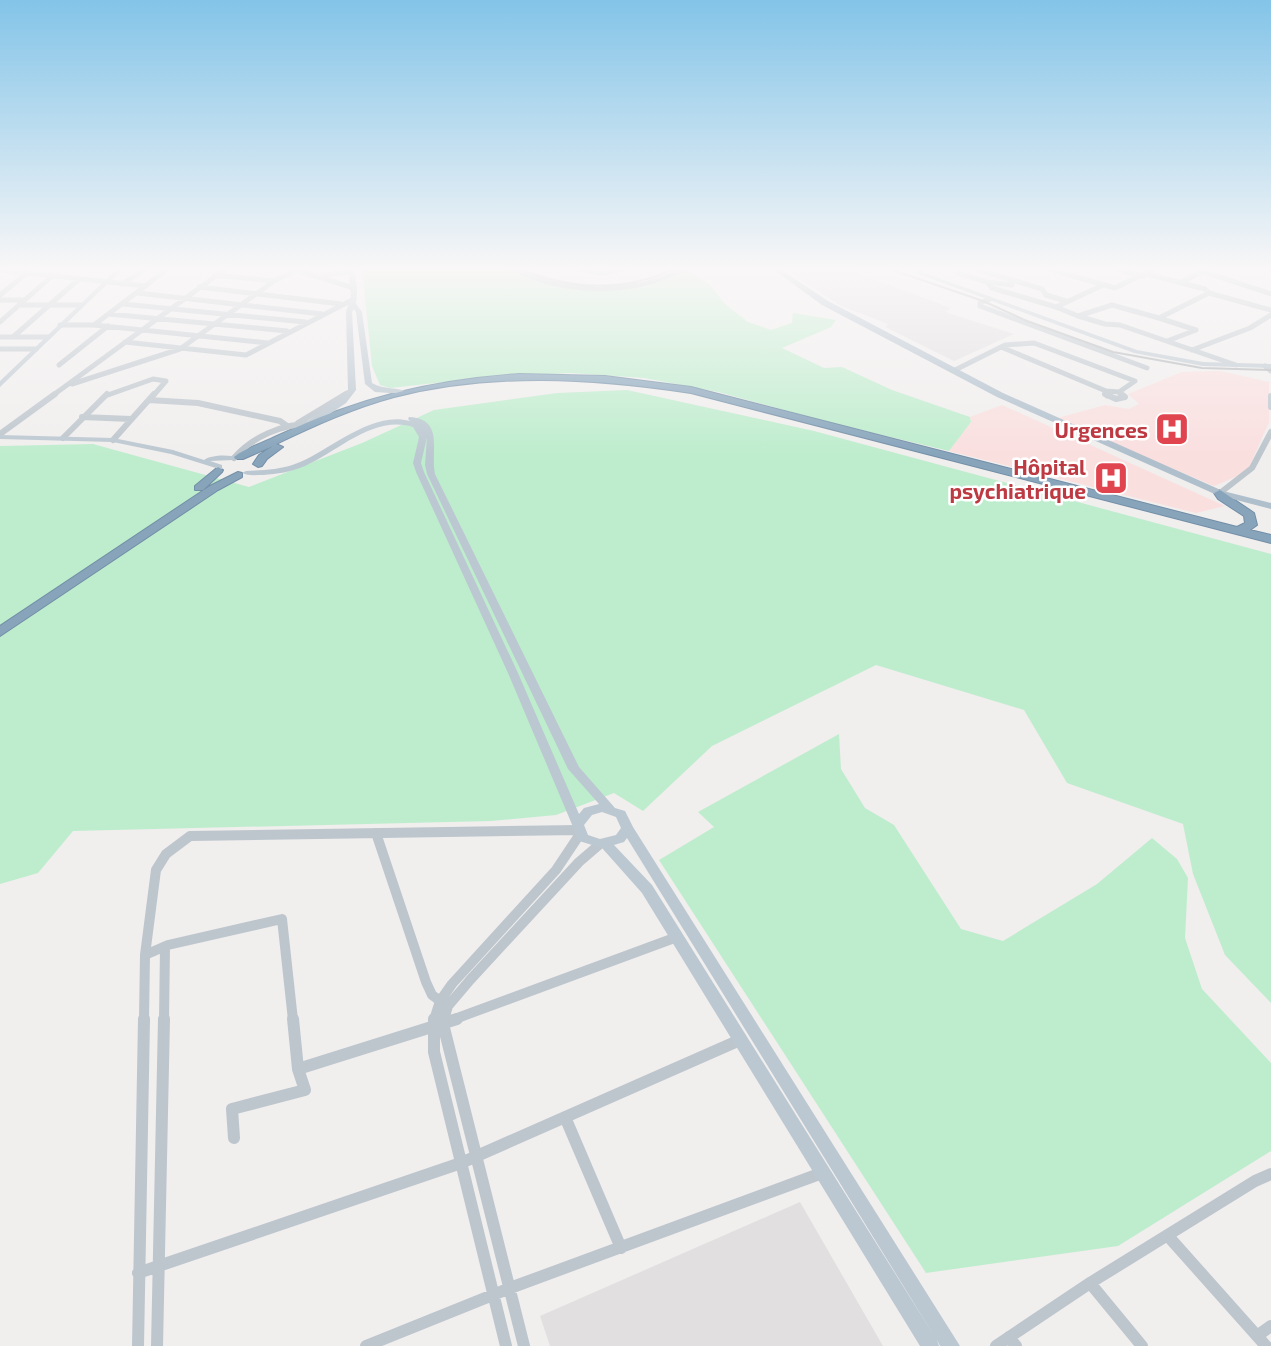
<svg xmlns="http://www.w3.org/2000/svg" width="1271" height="1346" font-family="'Exo 2',sans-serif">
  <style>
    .education { fill: #e2dfe0 }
    .medical { fill: #fadfdf }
    .green { fill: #beedcd }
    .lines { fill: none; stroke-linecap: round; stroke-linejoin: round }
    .highway-casing { stroke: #738fa7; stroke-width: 2 }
    .street-far3 { stroke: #bdc6cd; stroke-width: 5 }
    .street-far2 { stroke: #bdc6cd; stroke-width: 6 }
    .street-far1 { stroke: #bdc6cd; stroke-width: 10 }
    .street { stroke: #bdc6cd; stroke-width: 12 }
    .secondary { fill: #bcc8d1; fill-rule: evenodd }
    .primary { fill: #afbfcc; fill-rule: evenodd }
    .highway { fill: #87a4bb; fill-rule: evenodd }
    .tram { stroke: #b0b4b8; stroke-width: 2 }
    .labels { text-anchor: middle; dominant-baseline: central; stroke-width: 5; stroke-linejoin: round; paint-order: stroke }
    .far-health-label { font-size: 21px; font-weight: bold; fill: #be3a42; stroke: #fff; text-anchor: end }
  </style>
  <rect width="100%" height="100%" fill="#f1eeee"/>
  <path class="education" d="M782 267H851L847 269 951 308 945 312 1014 334 954 361 885 327 888 324 841 306Z
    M800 1202 883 1346H550L540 1316Z"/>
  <path class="medical" d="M1220 371 1269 382V422L1247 472 1214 486 1054 419 1105 405 1129 409 1139 404 1128 394 1182 372Z
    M1002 405 1225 506 1196 513 949 451 971 422 970 417Z"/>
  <path class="green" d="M362 267H505L530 278 600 290 649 285 685 270 709 284 726 305 748 322 771 330 792 323 793 313 836 320 831 327 782 348 824 368 842 367 892 390 970 417 971 422 949 451 832 423 718 392 644 378 571 373 491 377 390 388 380 385 372 366Z
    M627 390 814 431 1271 554V1003L1225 955 1193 874 1183 824 1067 783 1024 710 876 665 712 746 643 811 614 793 556 815 491 821 73 831 38 873 0 884V446L93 444 249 487 362 443 434 410 557 393Z
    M839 734 841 769 865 808 894 825 961 929 1003 941 1097 884 1152 838 1177 859 1188 878 1185 938 1202 989 1271 1063V1151L1118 1246 926 1273 659 860 714 827 698 812Z"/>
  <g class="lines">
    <g class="highway-casing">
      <path id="highway" d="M519 374 605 376 691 387 1237 527 1245 523 1244 516 1218 499 1214 493 1220 490 1254 513 1257 525 1250 530 1271 535V543L691 393C592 378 492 372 394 397 353 408 314 426 276 444L283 447 267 459 262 466 258 467 253 464 259 455 273 446 243 459H235L234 457C245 448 263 443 277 436 357 398 431 380 519 374Z
        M218 467 223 470 222 472 203 490H195V486Z
        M238 472 242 473V477L218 490 0 636V626L210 486Z"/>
    </g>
    <path class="street-far3" d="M287 267 354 288
      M567 267 601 273 635 267
      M965 267 957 270 958 273 987 282 1012 285
      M969 267 1042 289 1046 295 1066 301
      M1042 267 1115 288 1157 267
      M1109 267 1143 276
      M1189 267 1271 294
      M0 270 146 286
      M1147 274 1205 289 1209 293 1159 318 1112 305 1078 316 1105 324 1120 325 1236 365
      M215 275 274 281
      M322 275 351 272
      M987 282 992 288 1056 307
      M1182 282 1205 270
      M122 284 149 267
      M199 287 341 304
      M138 293 322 314
      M1209 293 1271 310
      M0 295 28 272
      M990 299 980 303V306L1147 368
      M0 300H24
      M123 304 305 322
      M19 305H80
      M109 314 287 331
      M1078 316 1056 307 1103 285
      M1159 318 1196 330 1167 341
      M0 322 52 276
      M60 325H94L268 343
      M94 325 170 267
      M0 337H48
      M13 337 79 279
      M125 342 246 355 354 299
      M1001 347 1106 391
      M0 349H36
      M1192 350 1250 328 1271 315
      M59 365 108 326
      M1265 366 1271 371
      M955 370 1005 345 1034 343 1135 381 1119 392
      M72 384 180 349 274 281 297 270
      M52 396 228 267
      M105 396 153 379 166 381 153 396
      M343 396 352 390
      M1107 396 1106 391 1119 392 1123 396"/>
    <path class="street-far2" d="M1105 394 1116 399 1125 397 1121 394
      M1271 396V407
      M149 400 198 403 280 421 287 426
      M82 417 131 419
      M298 423 346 394
      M0 434 55 394
      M63 438 107 394
      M113 440 154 394
      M234 458C252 437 282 424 309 424
      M1220 493 1252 468 1271 432"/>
    <path class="street-far1" d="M376 833 426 982 432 995 443 1003
      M145 955 168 945 282 919 293 1020
      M144 1020 145 955 156 870 166 854 190 836 578 830
      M164 1020 165 947
      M434 1020 440 1001 452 984 556 870 580 834
      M444 1020 448 1006 470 980 579 862 600 844
      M452 1020 677 937"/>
    <path class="street" d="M434 1019V1052L506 1346
      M444 1019 443 1024 524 1346
      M298 1069 457 1019
      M565 1117 621 1248
      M234 1138 232 1109 305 1090 298 1069 293 1019
      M1168 1236 1266 1346
      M138 1273 461 1163 740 1040
      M1090 1283 1142 1346
      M1257 1336 1271 1326
      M1009 1337 1016 1346
      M138 1346 144 1019
      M157 1346 164 1019
      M366 1346 510 1288 822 1173
      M996 1346 1090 1283 1255 1181 1271 1174"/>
    <path class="secondary" d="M119 267H125L0 387V381Z
      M348 267H354L357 290 356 304 362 312 372 383C384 390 397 387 408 392L404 394 375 392 365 384 356 312 354 309 352 312 356 390 346 403 312 426H306V422L340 399 348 390 346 312 351 296Z
      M922 267H928L922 272 1137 350 1203 362 1271 364V368L1203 366 1134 353 916 273V271Z
      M409 417C445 419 430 451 435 474L579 767 615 808 625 811 633 827 960 1346H940L937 1340 939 1346H920L642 893 602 848 579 841 508 673 416 472 413 463 419 437 413 427C373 415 339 451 305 466 291 472 277 474 263 475 255 475 248 476 242 473L246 471C262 470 279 470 295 464 330 451 371 410 410 421L408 419ZM427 437 425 465 427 474 568 769 599 804 584 808 579 814 518 673 424 472 421 463ZM602 812 616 817 621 828 616 835 600 839 588 835 584 825 592 815ZM627 838 933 1334 652 885 614 845 624 842Z
      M0 435 113 438 173 450 204 460C210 455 230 454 237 458L233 460 210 461 222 465V469H219L171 454 113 442 0 439Z"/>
    <path class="primary" d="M507 267H514L554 281 598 287 643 282 663 276 682 267H689C643 300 553 298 507 267Z
      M770 267H777L828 301 1003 393 1223 491 1271 503V509L1217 495 997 397 822 305Z"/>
    <use href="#highway" class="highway"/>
    <path class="tram" d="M516 267C571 291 625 293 679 267
      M884 267 983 301 1027 321 1113 352 1202 368 1271 370"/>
  </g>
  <linearGradient id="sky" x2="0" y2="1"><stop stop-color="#83c4e8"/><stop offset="0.59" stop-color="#f9f7f7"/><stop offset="1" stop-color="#f9f7f7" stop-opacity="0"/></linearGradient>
  <rect width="1271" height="455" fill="url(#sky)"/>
  <defs>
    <g id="hospital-square" transform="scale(1.75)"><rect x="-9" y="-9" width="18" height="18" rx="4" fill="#e0444e" stroke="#fff"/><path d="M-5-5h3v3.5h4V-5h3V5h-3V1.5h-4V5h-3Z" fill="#fff"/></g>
  </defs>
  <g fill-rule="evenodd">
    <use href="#hospital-square" x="1172" y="429"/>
    <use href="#hospital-square" x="1111" y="478"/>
  </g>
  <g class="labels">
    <g class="far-health-label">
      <text x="1148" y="429">Urgences</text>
      <text x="1086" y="466">Hôpital<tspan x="1086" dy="24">psychiatrique</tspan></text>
    </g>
  </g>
</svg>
